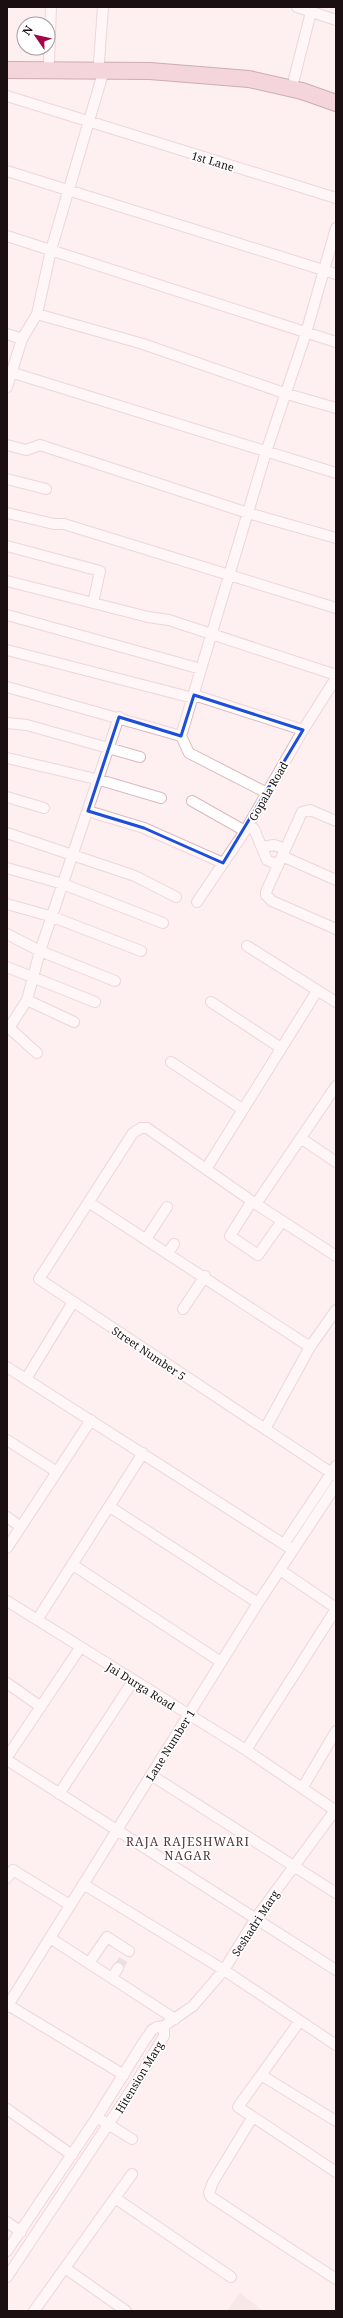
<svg xmlns="http://www.w3.org/2000/svg" width="343" height="2318" font-family="'Noto Serif',serif">
  <style>
    .built { fill: #f0dee1 }
    .lines { fill: none; stroke-linecap: round; stroke-linejoin: round }
    .street-tunnel { stroke: #dccdd0; stroke-width: 10; stroke-dasharray: 10 5; stroke-linecap: butt }
    .street-casing { stroke: #dcb8bf; stroke-width: 12 }
    .primary-casing { stroke: #945d69; stroke-width: 18 }
    .street { stroke: #fff; stroke-width: 10 }
    .primary { stroke: #e6b7c1; stroke-width: 16 }
    .marked { fill: none; stroke: #1d4ed8; stroke-width: 3; stroke-linejoin: round }
    .labels { text-anchor: middle; dominant-baseline: central; stroke-width: 3.5; stroke-linejoin: round; paint-order: stroke }
    .street-label { font-size: 11px; fill: #1b0f12; stroke: #fff }
    .neighbourhood-label { font-size: 12px; letter-spacing: 1px; fill: #54373d; stroke: #fff }
  </style>
  <rect width="100%" height="100%" fill="#feeff1"/>
  <path class="built" d="M240 2293 263 2311H227Z"/>
  <g class="lines">
    <path class="street-tunnel" d="M118 1968 129 1951"/>
    <g class="street-casing">
      <path id="street" d="M297 7 336 20
        M49 61 51 7
        M99 62 103 7
        M294 79 311 12
        M7 96 336 198
        M7 171 336 274
        M7 236 336 342
        M37 314 143 344 287 394 336 408
        M7 334 22 339
        M7 371 336 473
        M7 387 22 339 37 314 51 250 104 70
        M7 445 26 450 40 445 248 513 336 538
        M7 479 46 489
        M7 513 54 524H64L336 608
        M7 546 100 571 93 603
        M7 581 148 617 169 620 336 675
        M7 615 201 669
        M7 650 193 698
        M7 687 181 736 189 753 267 793
        M194 695 303 730
        M7 723 27 725 140 757
        M181 736 266 452 306 333 336 228
        M7 758 100 780 161 798
        M7 797 44 808
        M192 801 245 831
        M88 811 144 828 223 863
        M336 821 310 810 302 812 266 892V895L272 901 336 929
        M249 824 254 829 267 860 278 865
        M7 833 135 876 176 897
        M262 847 274 845 285 849
        M282 856 336 880
        M7 868 63 884 163 923
        M197 902 245 831 303 730 336 678
        M7 904 53 917 141 951
        M7 934 40 951 115 981
        M247 946 336 1002
        M7 967 95 1002
        M27 1000 74 1022
        M211 1002 281 1048
        M7 1026 37 1053
        M9 1028 27 1000 40 951 119 717
        M171 1062 242 1109
        M302 1139 336 1162
        M206 1169 317 991
        M252 1201 230 1236 258 1255 282 1221
        M90 1203 310 1347 336 1310
        M256 1204 336 1086
        M146 1239 167 1207
        M168 1253 174 1244
        M336 1256 256 1204 147 1128H141L133 1133 39 1279 336 1476
        M183 1309 205 1276
        M7 1367 293 1550
        M26 1379 73 1302
        M265 1429 310 1347
        M7 1440 57 1472
        M110 1507 258 1603
        M7 1517 21 1527
        M284 1544 336 1466
        M7 1548 91 1420
        M73 1565 221 1662
        M280 1570 336 1608
        M7 1601 246 1750 336 1811
        M37 1620 143 1453
        M7 1683 41 1707
        M246 1750 336 1609
        M7 1757 80 1648
        M7 1760 336 1970
        M151 1775 336 1893
        M303 1787 336 1731
        M59 1794 133 1681
        M7 1878 13 1870 70 1905
        M83 1884 224 1970 336 2045
        M50 1938 175 2019
        M89 1963 107 1937 129 1951
        M112 1978 118 1968
        M8 2005 124 2075
        M7 2007 258 1603 336 1485
        M299 2022 238 2107 336 2172
        M164 2026 193 2006 224 1970 256 1918 336 1809
        M261 2075 336 2121
        M7 2109 72 2155
        M252 2118 213 2182 209 2193 211 2197 336 2279
        M103 2121 132 2139
        M115 2198 231 2277
        M7 2222 21 2232
        M7 2251 97 2117 143 2043 152 2030 157 2027 164 2026
        M65 2268 126 2311
        M7 2277 137 2081 164 2036V2026
        M34 2311 132 2174"/>
    </g>
    <g class="primary-casing">
      <path id="primary" d="M7 70 150 71 249 79 302 91 336 103"/>
    </g>
    <use href="#street" class="street"/>
    <use href="#primary" class="primary"/>
  </g>
  <path d="M0 0H343V2318H0ZM194 695 303 730 223 863 144 828 88 811 119 717 181 736Z" fill="#feeff1" fill-opacity=".55" fill-rule="evenodd"/>
  <path class="marked" d="M194 695 303 730 223 863 144 828 88 811 119 717 181 736Z"/>
  <g class="labels">
    <g class="street-label">
      <text transform="translate(213 161) rotate(17)">1st Lane</text>
      <text transform="translate(268 791) rotate(-60)">Gopala Road</text>
      <text transform="translate(149 1353) rotate(34)">Street Number 5</text>
      <text transform="translate(141 1686) rotate(32)">Jai Durga Road</text>
      <text transform="translate(170 1745) rotate(-58)">Lane Number 1</text>
      <text transform="translate(255 1923) rotate(-57)">Seshadri Marg</text>
      <text transform="translate(139 2077) rotate(-59)">Hitension Marg</text>
    </g>
    <g class="neighbourhood-label">
      <text x="188" y="1841">RAJA RAJESHWARI<tspan x="188" dy="14">NAGAR</tspan></text>
    </g>
  </g>
  <rect width="343" height="2318" fill="none" stroke="#1b0f12" stroke-width="16"/>
  <g transform="translate(36 36) rotate(304)"><circle r="19" fill="#ffffff" stroke="#a49fa0"/>
  <path d="M0-3L7 15L0 10L-7 15Z" fill="#a00648"/>
  <text y="-6" font-size="11" font-weight="bold" text-anchor="middle" fill="#1b0f12">N</text>
  </g>
</svg>
